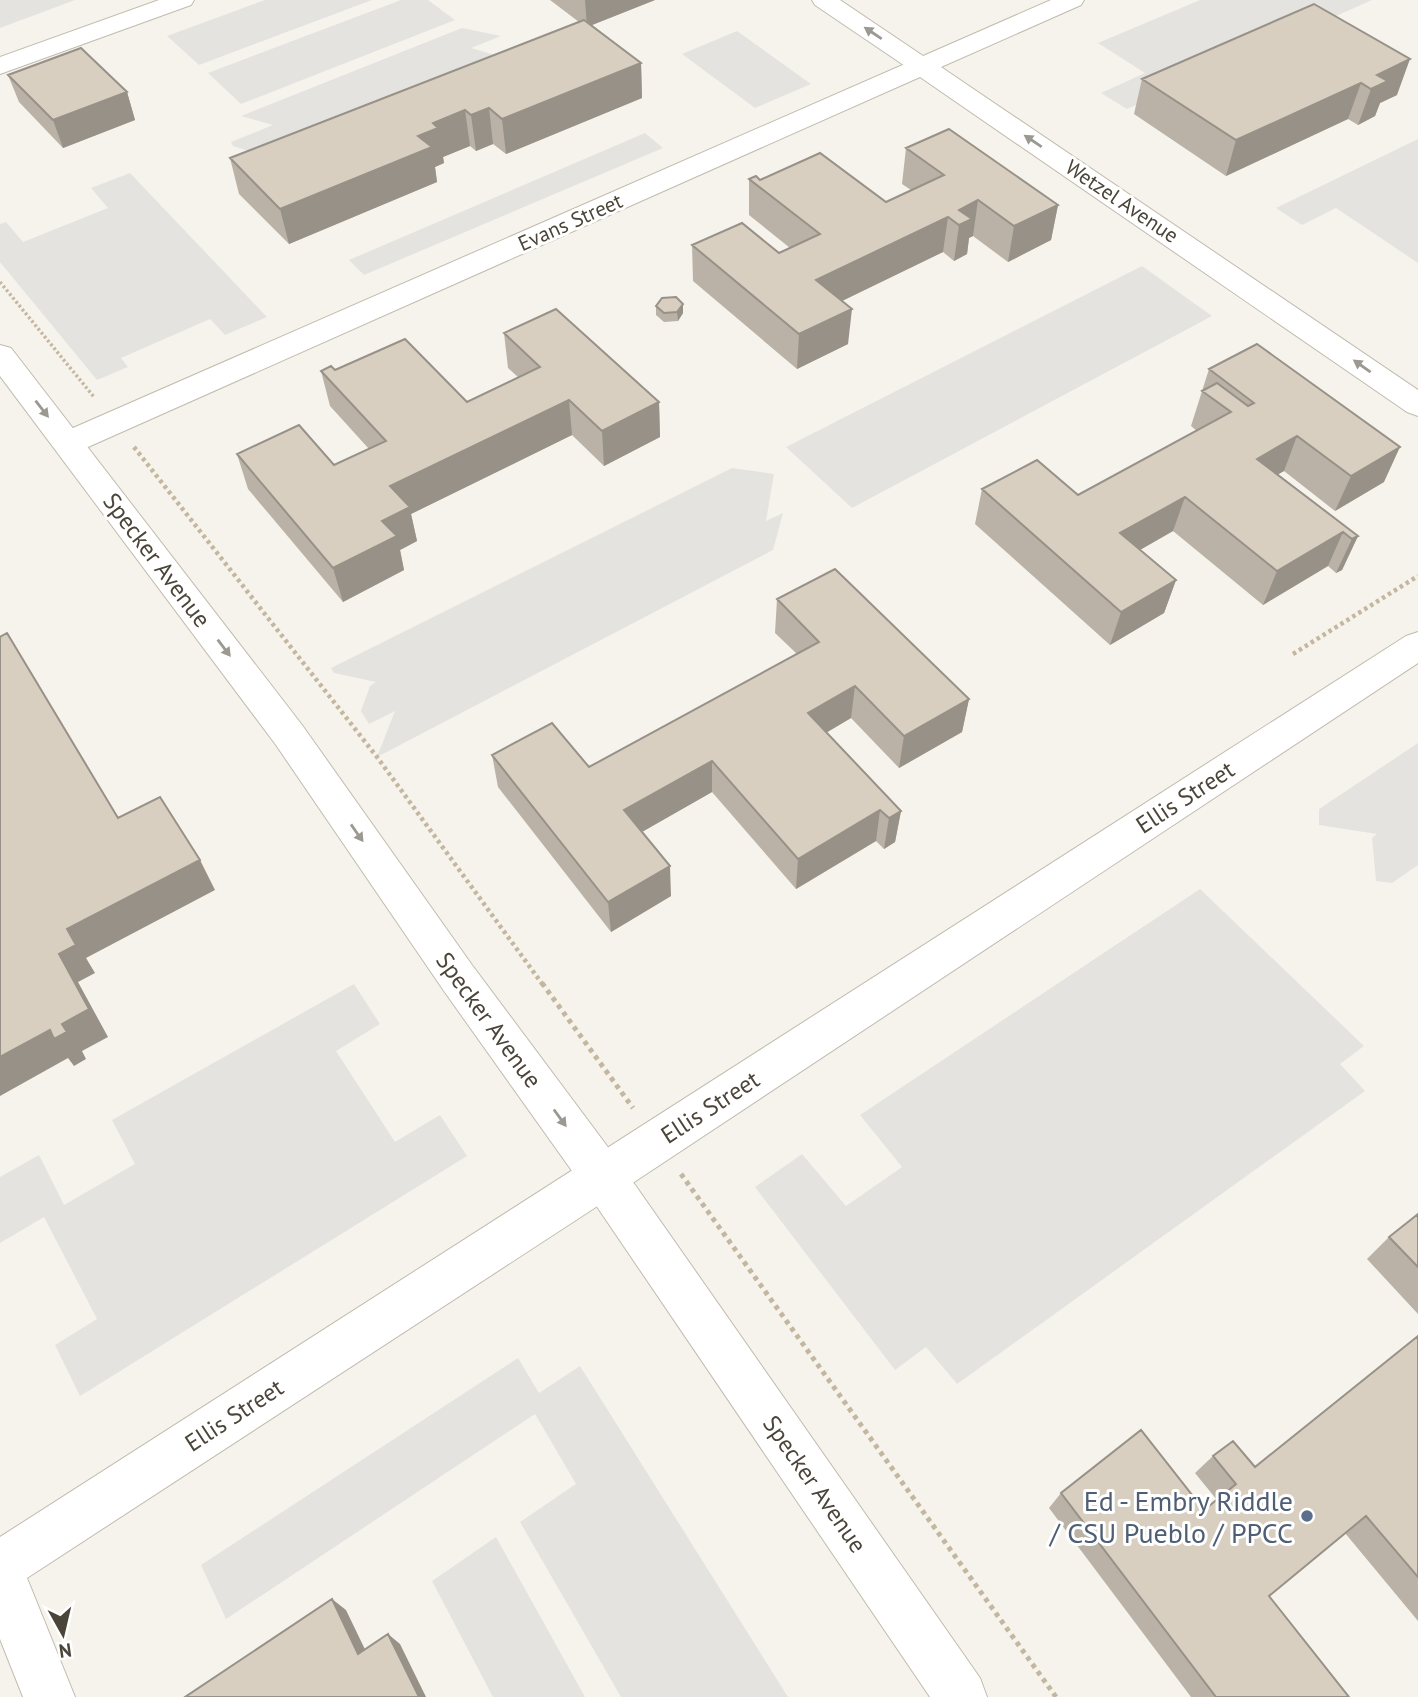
<svg xmlns="http://www.w3.org/2000/svg" width="1418" height="1697" font-family="'PT Sans',sans-serif">
  <style>
    .parking { fill: #e5e3e0 }
    .lines { fill: none; stroke-linecap: round; stroke-linejoin: round }
    .minor-casing { stroke: #c2bbae; stroke-width: 2 }
    .tertiary-casing { stroke: #c2bbae; stroke-width: 2 }
    .path-far2 { stroke: #c4b79f; stroke-width: 3.5; stroke-dasharray: 2.5 2.5; stroke-linecap: butt }
    .path-far1 { stroke: #c4b79f; stroke-width: 4.5; stroke-dasharray: 3.5 3.5; stroke-linecap: butt }
    .path { stroke: #c4b79f; stroke-width: 5; stroke-dasharray: 4.5 4.5; stroke-linecap: butt }
    .minor { fill: #fff; fill-rule: evenodd }
    .tertiary { fill: #fff; fill-rule: evenodd }
    .wall { fill: #bab2a6 }
    .shaded-wall { fill: #979187 }
    .building { fill: #d8cfc1; stroke: #979187; stroke-width: 2 }
    .oneway { fill: #9c9892 }
    .service-dot { fill: #5c6f8a; stroke: #fff; stroke-width: 2.5 }
    .labels { text-anchor: middle; dominant-baseline: central; stroke-width: 6; stroke-linejoin: round; paint-order: stroke }
    .far-street-label { font-size: 21px; fill: #4b4439; stroke: #fff }
    .street-label { font-size: 24px; fill: #4b4439; stroke: #fff }
    .near-service-label { font-size: 28px; fill: #4e5e75; stroke: #fff; text-anchor: end }
  </style>
  <rect width="100%" height="100%" fill="#f6f3ec"/>
  <path class="parking" d="M0 0H75L0 28Z
    M265 0H372L199 65 167 36Z
    M401 0H428L455 20 241 104 208 73Z
    M1200 0H1372L1127 109 1101 93 1145 73 1098 43Z
    M462 28 501 36 471 48 502 57 258 154 233 146 231 142 273 125 241 116Z
    M737 31 811 84 755 108 682 54Z
    M645 133 663 148 364 275 349 260Z
    M1418 139V263L1336 208 1302 225 1276 208Z
    M130 173 267 317 225 335 210 319 121 358 128 367 97 380 0 262V224L6 222 23 242 108 208 91 188Z
    M1142 266 1212 316 852 508 786 447Z
    M732 468 774 474 766 521 783 513 773 550 377 757 395 711 369 724 361 711 370 686 376 682 334 673 331 668Z
    M1418 743V865L1392 883 1376 881 1372 838 1377 834 1319 825V809Z
    M1200 889 1364 1046 1340 1064 1365 1091 957 1384 926 1347 895 1370 755 1187 802 1154 846 1206 902 1167 860 1115Z
    M354 984 380 1024 336 1051 395 1142 440 1115 467 1156 80 1396 55 1345 97 1319 44 1217 0 1243V1177L39 1155 64 1205 135 1164 112 1120Z
    M518 1358 539 1393 580 1366 788 1697H621L520 1522 576 1484 535 1414 226 1619 201 1565Z
    M496 1537 585 1697H493L432 1581Z"/>
  <g class="lines">
    <g class="minor-casing">
      <path id="minor" d="M159 0H194L191 5 0 74V57Z
        M1051 0H1084L1081 5 941 67 1418 390V416L1407 412 920 77 79 451 68 454 57 451 52 443 57 435Z
        M1418 632V663L619 1192 27 1578 75 1697H23L0 1639V1537L1406 636Z"/>
    </g>
    <g class="tertiary-casing">
      <path id="tertiary" d="M812 0H840L932 62 936 67 932 72 923 75 914 72 815 5Z
        M0 345 11 348 302 725 472 965 619 1162 980 1678 987 1697H930L587 1192 444 991 276 745 0 376Z"/>
    </g>
    <path class="path-far2" d="M0 282 94 397"/>
    <path class="path-far1" d="M134 447 377 757 543 985
      M1293 654 1418 576"/>
    <path class="path" d="M542 983 633 1108
      M681 1174 1056 1697"/>
    <use href="#minor" class="minor"/>
    <use href="#tertiary" class="tertiary"/>
  </g>
  <path class="wall" d="M550 0H655L592 25 641 63 642 98 506 154 493 144 476 151 470 146 443 157 444 163 435 167 437 182 289 244 239 194 230 158 579 22Z
    M1314 4 1397 95 1380 103 1375 116 1358 125 1348 119 1226 176 1134 114 1142 79Z
    M8 75 127 92 135 120 63 148 19 102Z
    M906 148 1058 205 1051 240 1008 262 973 236 969 238 967 254 954 261 943 252 842 301 848 344 797 369 693 281 692 245 779 253 790 248 749 215V179L760 180 886 202 911 190 902 184Z
    M656 306 683 313 678 321 664 322 656 315Z
    M504 333 659 402 660 437 604 466 572 435 411 514 417 541 400 550 404 570 343 602 248 489 237 454 334 465 369 449 330 406 321 371 335 370 467 402 518 377 508 368Z
    M1209 369 1384 482 1335 511 1284 471 1278 474 1358 536 1342 570 1336 573 1328 566 1263 605 1173 531 1140 550 1176 580 1164 613 1110 645 975 524 982 489 1078 495 1197 431 1191 426Z
    M777 599 969 699 962 732 899 768 851 718 826 733 901 811 895 842 884 849 876 841 796 889 712 792 642 832 671 896 611 932 498 787 492 755 589 767 797 654 775 633Z
    M1418 1214V1314L1367 1259 1389 1237Z
    M1418 1336V1621L1345 1533 1269 1596 1349 1697H1191L1049 1508 1061 1493 1204 1510 1217 1500 1195 1473 1213 1456 1255 1467Z"/>
  <path class="shaded-wall" d="M585 0H655L587 27Z
    M1410 59 1397 95 1380 103 1375 116 1358 125 1371 89 1377 75Z
    M641 63 642 98 506 154 502 119Z
    M1361 83 1348 119 1226 176 1236 140Z
    M127 92 135 120 63 148 53 120Z
    M489 108 493 144 476 151 471 115Z
    M465 110 470 146 443 157 444 163 435 167 437 182 289 244 280 209 418 136 433 123Z
    M978 200 973 236 969 238 967 254 954 261 959 225V210Z
    M1058 205 1051 240 1008 262 1014 226Z
    M948 217 943 252 813 315 816 280Z
    M683 304V313L678 321 677 312Z
    M852 309 848 344 797 369 799 334Z
    M569 400 572 435 411 514 417 541 400 550 404 570 343 602 333 568 382 521 390 486Z
    M659 402 660 437 604 466 602 431Z
    M1297 436 1284 471 1244 494 1257 459Z
    M1400 447 1384 482 1335 511 1351 476Z
    M1185 497 1173 531 1110 567 1120 533Z
    M1343 532 1328 566 1263 605 1277 571Z
    M1358 536 1342 570 1336 573 1352 539Z
    M1176 580 1164 613 1110 645 1121 612Z
    M855 686 851 718 805 745 808 713Z
    M969 699 962 732 899 768 904 736Z
    M712 761V792L626 841 624 810Z
    M880 810 876 841 796 889 798 859Z
    M901 811 895 842 884 849 889 818Z
    M200 860 215 890 86 958 95 973 78 982 108 1037 82 1051 86 1059 74 1066 68 1058 0 1096V1057L62 1024 59 954 67 929Z
    M670 866 671 896 611 932 608 902Z
    M332 1599 346 1610 372 1664 358 1654Z
    M388 1634 400 1644 426 1697H419Z"/>
  <path class="building" d="M1314 4 1410 59 1377 75 1388 81 1371 89 1361 83 1236 140 1142 79Z
    M584 20 641 63 502 119 489 108 471 115 465 110 433 123 438 128 418 136 432 147 280 209 230 158Z
    M81 48 127 92 53 120 8 75Z
    M949 129 1058 205 1014 226 978 200 959 210 972 219 959 225 948 217 816 280 852 309 799 334 692 245 742 223 779 253 820 234 749 179 756 176 760 180 820 153 886 202 944 175 906 148Z
    M676 297 683 304 677 312 664 313 656 306 662 298Z
    M556 309 659 402 602 431 569 400 390 486 410 507 382 521 397 536 333 568 237 454 299 425 334 465 386 441 321 371 331 366 335 370 405 339 467 402 540 367 504 333Z
    M1257 344 1400 447 1351 476 1297 436 1257 459 1358 536 1352 539 1343 532 1277 571 1185 497 1120 533 1176 580 1121 612 982 489 1037 460 1078 495 1231 412 1202 391 1217 383 1248 406 1254 403 1209 369Z
    M835 569 969 699 904 736 855 686 808 713 901 811 889 818 880 810 798 859 712 761 624 810 670 866 608 902 492 755 552 723 589 767 819 642 777 599Z
    M7 633 118 818 160 797 200 860 67 929 76 945 59 954 89 1009 62 1024 67 1032 54 1039 50 1030 0 1057V637Z
    M1418 1214V1267L1389 1237Z
    M1418 1336V1577L1366 1516 1269 1596 1349 1697H1216L1061 1493 1141 1430 1204 1510 1236 1484 1213 1456 1233 1441 1255 1467Z
    M332 1599 358 1654 388 1634 419 1697H185Z"/>
  <defs><path id="oneway-solid" d="M-6-.8H1V-3.2L6.5 0L1 3.2V.8H-6Z" transform="scale(1.75)"/></defs>
  <g class="oneway">
    <use href="#oneway-solid" transform="translate(873 33) rotate(-146)"/>
    <use href="#oneway-solid" transform="translate(1033 141) rotate(-146)"/>
    <use href="#oneway-solid" transform="translate(1362 366) rotate(-145)"/>
    <use href="#oneway-solid" transform="translate(42 409) rotate(52)"/>
    <use href="#oneway-solid" transform="translate(224 648) rotate(53)"/>
    <use href="#oneway-solid" transform="translate(357 833) rotate(55)"/>
    <use href="#oneway-solid" transform="translate(560 1118) rotate(54)"/>
  </g>
  <circle class="service-dot" cx="1307" cy="1516" r="7"/>
  <g class="labels">
    <g class="far-street-label">
      <text transform="translate(1122 201) rotate(34)">Wetzel Avenue</text>
      <text transform="translate(570 222) rotate(-24)">Evans Street</text>
    </g>
    <g class="street-label">
      <text transform="translate(157 560) rotate(53)">Specker Avenue</text>
      <text transform="translate(1185 797) rotate(-33)">Ellis Street</text>
      <text transform="translate(489 1020) rotate(54)">Specker Avenue</text>
      <text transform="translate(710 1107) rotate(-33)">Ellis Street</text>
      <text transform="translate(234 1415) rotate(-33)">Ellis Street</text>
      <text transform="translate(815 1484) rotate(55)">Specker Avenue</text>
    </g>
    <g class="near-service-label">
      <text x="1293" y="1500">Ed - Embry Riddle<tspan x="1293" dy="32">/ CSU Pueblo / PPCC</tspan></text>
    </g>
  </g>
  <g transform="translate(63 1634) rotate(172)" stroke="#ffffff" stroke-width="5" paint-order="stroke">
  <path d="M0-5L12 26L0 18L-12 26Z" fill="#4b4439"/>
  <text y="-10" font-size="19" font-weight="bold" text-anchor="middle" fill="#4b4439">N</text>
  </g>
</svg>
